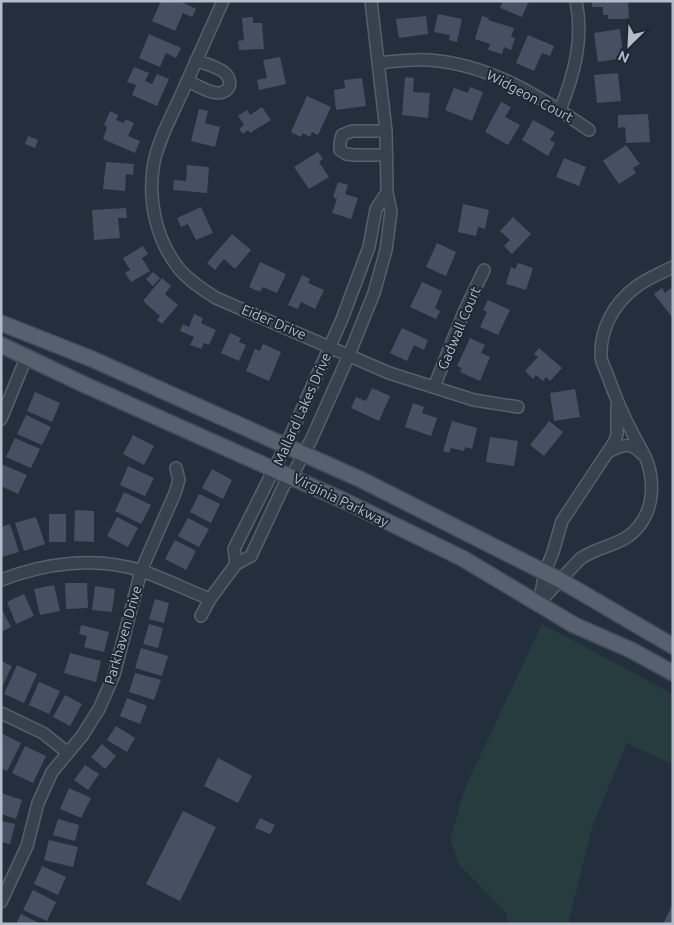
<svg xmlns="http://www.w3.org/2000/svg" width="674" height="925" font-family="Ubuntu,sans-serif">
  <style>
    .green { fill: #263c3f }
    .building { fill: #455162 }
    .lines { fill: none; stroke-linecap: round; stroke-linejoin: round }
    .minor-casing { stroke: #565f6c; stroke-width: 14 }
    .major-casing { stroke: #414a57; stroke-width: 18 }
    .minor { stroke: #38414e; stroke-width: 11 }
    .major { stroke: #56606e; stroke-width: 15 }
    .labels { text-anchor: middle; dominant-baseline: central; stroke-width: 4; stroke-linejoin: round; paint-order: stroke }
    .street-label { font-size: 14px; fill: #b4bcc9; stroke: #1d2633 }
  </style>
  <rect width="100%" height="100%" fill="#242f3e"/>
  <path class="green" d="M542 624 673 694V765L627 743 592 827 568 924H509L506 913 459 864 450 840 465 788Z"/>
  <path class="building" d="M161 1H180L196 9 192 17 183 13 175 31 152 21Z
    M503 1H529L522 17 500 8Z
    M592 1H628L629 19H608V15H603V7H592Z
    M438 14 462 19 457 42 449 40 450 35 434 32Z
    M426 16 428 34 399 38 396 19Z
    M482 16 489 18 488 20 514 28 511 37 515 38 511 50 504 47 502 54 488 50 490 44 475 39Z
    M253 17V23H262L264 49 239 50 238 41 244 40 242 18Z
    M620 29 623 55 616 56 617 59 598 62 594 33Z
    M149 34 181 48 176 58 166 53 160 67 139 58Z
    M528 35 554 46 550 56 542 53 534 71 516 63Z
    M280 57 286 84 259 90 257 80 267 78 263 60Z
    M134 67 149 73 145 81 152 84 157 74 169 79 157 106 132 95 136 85 127 82Z
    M618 73 621 101 597 103 594 75Z
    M405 77 414 78 413 92 430 93 428 118 402 115Z
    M362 78 366 106 336 110 334 90 345 88 344 80Z
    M470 87 483 92 472 121 445 110 454 88 468 93Z
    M307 96 331 107 318 135 312 132 310 137 303 133 301 137 291 132Z
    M501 102 511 107 505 117 520 125 508 145 485 132Z
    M262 107 271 120 250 133 248 130 243 134 239 129 244 125 238 116 247 110 250 115Z
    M199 109 208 111 205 123 220 127 215 147 191 141Z
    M110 111 118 115 116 120 124 123 125 119 134 123 128 136 140 141 135 153 103 139 107 127 104 125Z
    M648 114 650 142 626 143 625 127 618 128V115Z
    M533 120 555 132 550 140 555 143 548 156 522 140Z
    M28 136 38 140 35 148 25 144Z
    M626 145 640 164 633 168 636 173 619 184 603 161Z
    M318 152 323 159 319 162 329 177 309 189 294 167Z
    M564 158 586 167 579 186 556 177Z
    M106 162 134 164 133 175 126 174 125 191 103 189Z
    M187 165 209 167 207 193 173 190 174 180 186 181Z
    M338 182 348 185 345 194 358 198 351 219 332 213 337 199 333 197Z
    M463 204 489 210 485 229 478 227 476 236 458 232Z
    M201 207 213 233 196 240 188 224 181 227 177 218Z
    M126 208 127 218H118L120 238 94 240 92 210Z
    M513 217 531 234 512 254 504 246 510 240 500 231Z
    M232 234 251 250 235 269 224 259 215 270 207 263Z
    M437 243 456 252 446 276 426 267Z
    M143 246 148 254 142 258 150 271 131 282 125 273 130 270 123 258Z
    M260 262 286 274 277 293 263 287 260 292 249 287Z
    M518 263 533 268 526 290 506 284 511 267 515 269Z
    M153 272 160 278 153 286 146 279Z
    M302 275 310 279 308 283 324 290 315 309 301 302 298 309 288 305Z
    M162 278 171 286 165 294 178 305 162 324 157 320 160 316 143 301Z
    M422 282 442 291 435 308 440 311 436 319 410 307Z
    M673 287V316L672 317 654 294 662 288 665 293Z
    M488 300 510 310 498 335 480 327 487 312 483 310Z
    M194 314 203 318 201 323 216 330 209 345 204 343 201 349 190 345 194 337 180 331 183 324 189 327Z
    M402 328 428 340 424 350 414 345 407 361 390 353Z
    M230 333 241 338 239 342 246 345 239 361 221 353Z
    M470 338 485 345 481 353 490 357 480 381 460 372 462 368 457 366Z
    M263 344 281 352 269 381 246 371 255 349 260 351Z
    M539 348 562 368 550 381 546 377 543 381 536 375 533 379 525 371 538 357 534 354Z
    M372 388 390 396 379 421 351 408 356 397 366 401Z
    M575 389 580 417 554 421 550 393Z
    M35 392 60 403 52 422 27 411Z
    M413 403 424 407 422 413 437 418 431 436 405 427Z
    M26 415 51 427 42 445 17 434Z
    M452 421 477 428 472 449 465 447 464 451 451 448 449 453 443 451Z
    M549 421 563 432 544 456 530 445Z
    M133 435 154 446 144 465 123 454Z
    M490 437 518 441 514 466 486 462Z
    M15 438 40 449 31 468 6 457Z
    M1 464 27 475 18 494 1 486Z
    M128 466 154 478 145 496 120 485Z
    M212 469 232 480 223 499 202 488Z
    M124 492 151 505 141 524 115 511Z
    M199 494 220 504 211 523 190 512Z
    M75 510 94 511V542L74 541Z
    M49 514H66V542H49Z
    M36 517 45 544 24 551 15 523Z
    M117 517 138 528 128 547 107 536Z
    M188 518 209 529 199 547 178 536Z
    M10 524 19 552 1 557V527Z
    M175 540 196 551 186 570 165 559Z
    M65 583H87L88 608 66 609Z
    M54 585 60 611 40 615 34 589Z
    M95 586 115 589 112 612 92 610Z
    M24 594 34 616 16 624 7 602Z
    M155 599 169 603 164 623 149 619Z
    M1 608 11 627 1 632Z
    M149 624 163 628 158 648 143 644Z
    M81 625 109 632 104 652 84 647 87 636 79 634Z
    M141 648 168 656 162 676 135 668Z
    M70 653 101 661 96 682 64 673Z
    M1 661 12 666 1 689Z
    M17 665 37 674 24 703 4 694Z
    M135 673 161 680 154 700 129 692Z
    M39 682 60 691 49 714 29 705Z
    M65 695 82 704 70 726 53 717Z
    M127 698 147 706 140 724 120 716Z
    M116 726 135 738 127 752 107 740Z
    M3 734 21 743 7 771 1 768V738Z
    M102 744 116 756 105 769 91 757Z
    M25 746 46 756 33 783 12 773Z
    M218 758 252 776 238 803 204 786Z
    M85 765 99 774 88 790 74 780Z
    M69 788 91 798 81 818 60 809Z
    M1 793 22 800 16 819 1 814Z
    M183 811 216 827 180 901 146 884Z
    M260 818 275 825 270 834 255 828Z
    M58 819 79 825 75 841 53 835Z
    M1 821 15 824 10 844 1 842Z
    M49 840 78 847 73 867 44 860Z
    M42 866 66 877 58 895 34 884Z
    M33 890 56 902 47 921 23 910Z
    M673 904V924H668L664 922Z
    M21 914 41 924H16Z"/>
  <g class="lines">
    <g class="minor-casing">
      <path id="minor" d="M223 1C209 33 195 64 181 95 171 117 159 139 154 162 147 200 156 240 180 270 190 281 203 290 216 298L389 373 474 400 518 407
        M379 63C396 61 413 59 429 60 489 64 541 97 589 130
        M187 81C195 84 204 90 212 92 226 96 236 85 225 73 218 67 205 64 196 60
        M560 110C574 75 584 39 576 1
        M386 131H352L342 135 340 143V150L346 154 354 155H387
        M434 387 464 312 484 270
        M1 419 26 358
        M610 451C622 445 631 442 641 453
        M236 564 234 549 286 445 342 319 369 247 376 209 387 192
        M1 580C45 563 96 556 142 571 165 579 187 590 210 599
        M539 603 580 559C599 545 624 546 639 526 653 508 654 485 648 464 644 452 636 441 631 430 621 412 614 393 607 374 605 368 601 362 601 356 600 329 614 303 636 287 646 279 661 273 673 267
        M539 603 545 572 553 552 562 521 615 441 617 434V406
        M201 616 210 599 236 564 251 556 284 485 292 476 312 438 349 355 374 293 386 250 391 212 387 192 386 131 371 1
        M1 713 43 733 68 753
        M1 902 27 846 38 803 52 772 82 736 99 709 114 675 141 571 175 493 179 480 176 468"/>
    </g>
    <g class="major-casing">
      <path id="major" d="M1 323 92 359 362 480 560 580 673 646
        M1 345 83 384 349 503 462 558 574 625 631 650 673 673"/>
    </g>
    <use href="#minor" class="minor"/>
    <use href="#major" class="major"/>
  </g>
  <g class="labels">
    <g class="street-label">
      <text transform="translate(530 96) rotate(28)">Widgeon Court</text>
      <text transform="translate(274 322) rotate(23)">Eider Drive</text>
      <text transform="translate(459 328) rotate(-67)">Gadwall Court</text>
      <text transform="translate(302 409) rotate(-66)">Mallard Lakes Drive</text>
      <text transform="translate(341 500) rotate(26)">Virginia Parkway</text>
      <text transform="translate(123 635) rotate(-74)">Parkhaven Drive</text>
    </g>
  </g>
  <rect width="674" height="925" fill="none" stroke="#b4bcc9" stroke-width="5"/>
  <g transform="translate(629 45) rotate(204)" stroke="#1d2633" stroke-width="4" paint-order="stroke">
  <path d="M0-4L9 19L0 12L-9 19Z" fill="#b4bcc9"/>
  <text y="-8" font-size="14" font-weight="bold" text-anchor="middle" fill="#b4bcc9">N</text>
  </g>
</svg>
